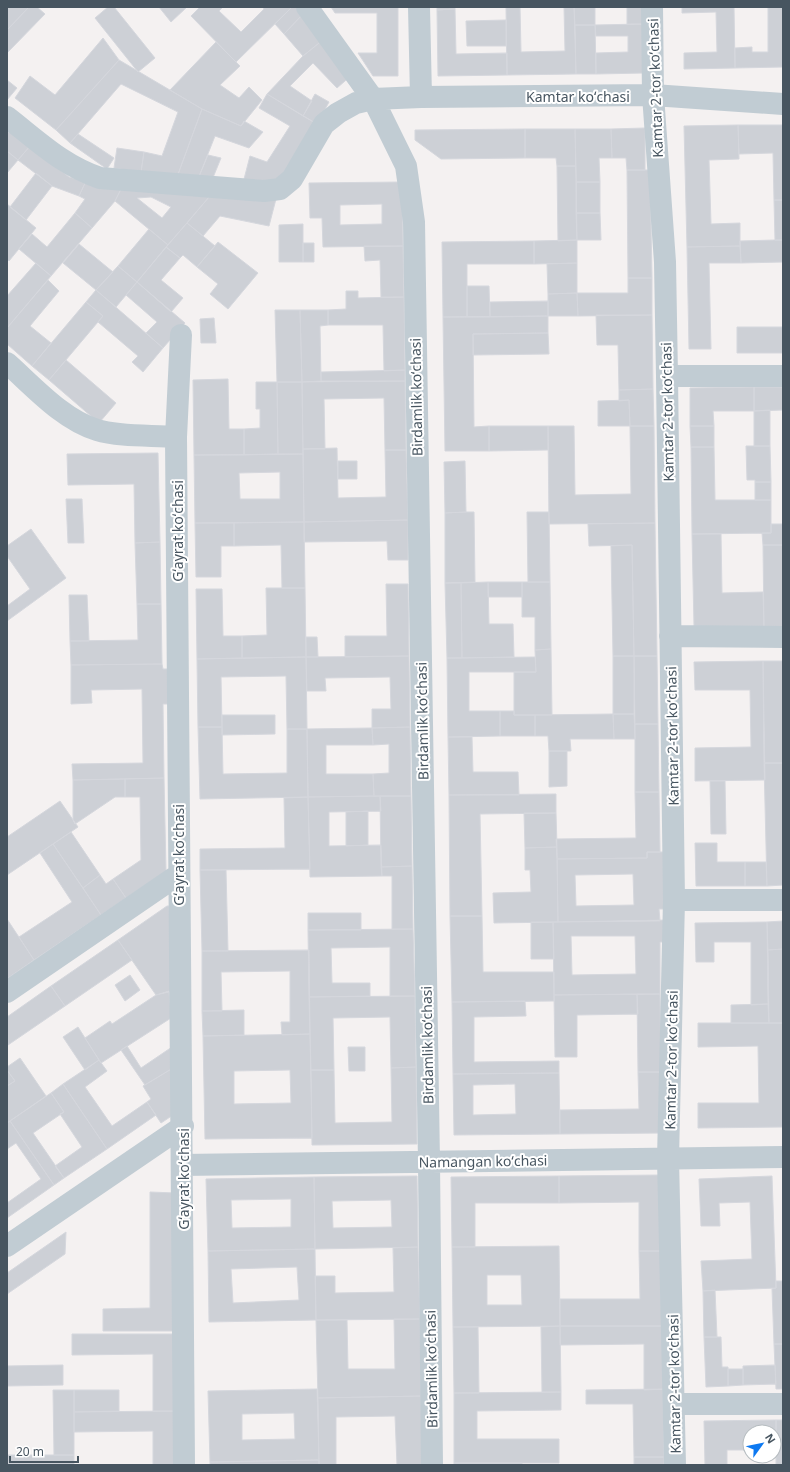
<svg xmlns="http://www.w3.org/2000/svg" width="790" height="1472" font-family="'Noto Sans',sans-serif">
  <style>
    .building { fill: #cdd0d6; stroke: #d5d7dd; fill-rule: evenodd }
    .lines { fill: none; stroke-linecap: round; stroke-linejoin: round }
    .minor { stroke: #c1ccd3; stroke-width: 22 }
    .labels { text-anchor: middle; dominant-baseline: central; stroke-width: 4; stroke-linejoin: round; paint-order: stroke }
    .street-label { font-size: 14px; fill: #475560; stroke: #fff }
  </style>
  <rect width="100%" height="100%" fill="#f4f1f1"/>
  <path class="building" d="M7 7H29L7 30Z
    M29 7H37L45 14 7 53V30Z
    M108 7H114L155 58 138 72 95 18Z
    M159 7H187L171 22Z
    M200 7H223L219 11 241 32 264 9 263 7H292L236 62 191 16Z
    M292 7H296L303 14 284 34 275 24Z
    M331 7H398V76H373L358 53H377V13H335Z
    M437 7H455V9L437 10Z
    M506 7H520L521 52 565 51 564 7H574L576 74 507 75Z
    M574 7H595V25H575Z
    M627 7H643V24H627Z
    M682 7H734L735 68 684 69V53L717 52 716 12 682 13Z
    M768 7H783V67L735 68V48L752 47V52H768Z
    M455 9 456 54 507 53V75L438 76 437 10Z
    M303 14 324 39 303 56 284 34Z
    M506 20V46H467L466 21Z
    M643 24 644 73 596 74V53L628 52V36H596L595 25Z
    M575 25H595L596 74H576Z
    M103 38 119 60 56 130 15 98 30 76 55 95Z
    M324 39 353 74 337 88 313 63 290 86 312 101 303 116 267 94 303 56Z
    M216 42 240 66 220 85 239 98 249 87 262 100 241 126 202 109 170 90Z
    M119 60 202 109 177 177 141 172 144 152 162 156 178 112 121 84 70 143 56 130Z
    M7 80 17 88 7 100Z
    M267 94 317 124 280 183H243L250 156 267 162 290 126 259 108Z
    M315 94 329 102 317 124 303 116Z
    M202 109 241 126 244 121 263 132 249 148 215 136 198 179 177 177Z
    M738 125H783V200H774L773 153 739 154Z
    M738 125 739 159 709 160 711 224 740 223V246L687 247 684 126Z
    M645 128V170H627L626 158H612L611 129Z
    M11 129 30 146 18 160 7 151V134Z
    M525 129V158L441 159 415 140V130Z
    M525 129H575L576 166H557L556 158H525Z
    M575 129H611L612 158H599L600 182H576Z
    M78 134 114 158 107 169 70 143Z
    M30 146 69 177 86 181 79 196 52 186 18 160Z
    M117 148 144 152 141 172 114 168Z
    M7 151 18 160 7 173Z
    M208 155 221 158 212 180 198 179Z
    M557 166H576L577 240 558 241Z
    M627 170H650L652 278H628Z
    M36 173 52 186 26 220 10 207Z
    M86 181 121 189 115 201 92 228 75 213 85 199 79 196Z
    M402 182 403 246 323 247 322 218H310L309 183ZM382 204V224L340 225V205Z
    M576 182H600V213H576Z
    M121 189 215 190 168 245 115 201ZM151 197 171 207 162 218 137 198Z
    M215 190 276 199 269 226 220 216 203 236 187 223Z
    M774 200H783V240H775Z
    M7 204 36 228 9 261 7 259Z
    M75 213 92 228 51 276 19 249 32 234 47 247Z
    M576 213H600L601 240H577Z
    M187 223 215 246 197 267 183 255 180 258 166 247Z
    M303 224V262H279V225Z
    M149 229 168 245 137 282 118 266Z
    M577 240V263L534 264V241Z
    M775 240H783V262L741 263 740 241Z
    M534 241V264H467V317H443L442 242Z
    M218 242 258 273 228 309 210 294 218 284 197 267Z
    M303 243H314V262H303Z
    M79 244 113 272 96 290 63 263Z
    M364 246H403L404 297H381L380 260 365 261Z
    M740 246 741 263H709L711 349H689L687 247Z
    M166 247 180 258 161 280 183 298 171 312 137 282Z
    M36 263 51 276 7 328V296Z
    M577 263V293L548 294 547 264Z
    M118 266 137 282 116 307 96 290Z
    M628 278H652V315L578 316 577 293H628Z
    M48 280 59 291 30 326 51 343 32 366 7 344V328Z
    M137 282 185 323 163 348 146 333 157 322 126 295Z
    M467 286H489L490 317H467Z
    M96 290 163 348 143 372 132 362 138 356 98 322 103 316 86 302Z
    M346 291H358V298L404 297 405 370 384 371 383 325H328V310L346 309Z
    M577 293 578 316H548V294Z
    M548 301V316L490 317V302Z
    M86 302 103 316 49 380 32 366Z
    M275 310H300L302 382H277Z
    M300 310H328V325L320 326 321 381 302 382Z
    M596 315H652L653 389 619 390 618 345H597Z
    M548 316V333L473 334 474 427 489 426V451H445L443 317Z
    M214 318 216 343H201L200 319Z
    M737 327H783V353H737Z
    M548 333 549 354 473 355V334Z
    M66 360 116 403 99 423 49 380Z
    M405 370V381H321V372Z
    M228 379 229 429H244V455H194L193 380Z
    M405 381 406 450H385L384 398 324 399 325 449H303L302 382Z
    M256 382H277L278 454 244 455V429L260 428V409H256Z
    M277 382H302L303 454H278Z
    M754 387V411H713L714 426H690V388Z
    M754 387H783V410L754 411Z
    M653 389 654 426H630L629 400 619 401V390Z
    M629 400 630 426H598V401Z
    M770 410V446H754V411Z
    M489 426H548V450L489 451Z
    M548 426H574L575 495 631 494 630 426H654L655 523 549 524Z
    M690 426H714V447H691Z
    M746 446H770L771 482H755V480H747Z
    M691 447H714L715 500H771V533L692 534Z
    M337 448 338 498 386 497 385 450H406L408 520 304 522 303 449Z
    M158 453 160 542 135 543 134 484 68 485 67 454Z
    M303 454 304 522 195 523 194 455ZM280 472V499H240L239 473Z
    M338 461H357V479H338Z
    M465 461 466 512 445 513 444 462Z
    M755 482H771V500H755Z
    M66 499H82L84 543H68Z
    M466 512H474L475 582 445 583V513Z
    M527 512H549L550 582H528Z
    M408 520V560H388L387 541 304 542V522Z
    M304 522 305 588H282L281 545 234 546V523Z
    M195 523H234V546H221V577H196Z
    M655 523 657 656H634L632 545 589 546 588 524Z
    M771 524H783V545H763L762 533H771Z
    M31 529 66 578 7 621V606L30 589 7 556V546Z
    M692 534H721L722 593 763 592 764 628 694 626Z
    M160 542 161 604H137L135 543Z
    M632 545 634 656H613L611 546Z
    M763 545H783V628H764Z
    M488 582H522V597H488Z
    M488 582 489 624H513L514 657 462 658 461 583Z
    M522 582H550L551 649 535 650V617H522Z
    M445 583H461L462 658H447Z
    M386 584H408L409 656 345 657V636H387Z
    M266 588H305L306 657 242 658V636L267 635Z
    M196 589H222L223 636H242V658L197 659Z
    M69 595H87L89 641H70Z
    M137 604H161L162 664 71 665 70 641 138 640Z
    M306 637H317L318 657H306Z
    M551 649 552 715H514V672H536L535 650Z
    M409 656 410 727 372 728V709H391L390 677 325 678 326 691H307L306 657Z
    M613 656H634V714H613Z
    M634 656H657L658 724H635Z
    M306 657 307 729H287L286 676 221 677 222 727H198L197 659Z
    M535 657 536 672H469V711H500V736L448 737 447 658Z
    M763 661H783V763H764Z
    M763 661 765 780 695 781V748L751 747 750 690H695L694 662Z
    M162 664 163 669H172V704H163L164 778 73 780 72 764 143 763 142 689 91 690 92 703 71 704V665Z
    M500 711H514V715H535V736H500Z
    M613 714H634L635 739H614Z
    M613 714 614 739H570L571 751H549L548 736H535V715Z
    M222 715H275V734L222 735Z
    M635 724H658L659 792H635Z
    M198 727H222L223 774 287 773V729H307L308 797 200 799Z
    M410 727 411 796H374L373 774 389 773V744L373 745 372 728Z
    M372 728 373 745H326V774H373L374 796 308 797 307 729Z
    M448 737H472L473 772H518L519 795H449Z
    M549 751H567V786L549 787Z
    M764 763H783V885L767 886Z
    M164 778 166 871 126 898 113 879 141 860 140 797H125V779Z
    M125 779V797H115L75 824 73 820V780Z
    M710 781H725L726 834H711Z
    M635 792H659L660 852H647V858L557 859 556 839 636 838Z
    M556 794V813L480 814 482 916H450L449 795Z
    M380 796 381 811 329 812V846L381 845 382 876 310 877 308 797Z
    M380 796H411L412 866 381 867Z
    M308 797 310 869 200 870V849L285 848 284 798Z
    M60 801 78 827 7 875V837Z
    M368 811V845L346 846V812Z
    M524 813H556L557 847 525 848Z
    M71 832 100 875 83 888 53 844Z
    M695 843H717V862H745V886H696Z
    M53 844 101 915 34 960 19 937 72 902 40 853Z
    M557 847 558 922 494 923 493 893 531 892 530 870H525V848Z
    M647 852H668L669 909H659L660 921 558 922 557 859 647 858ZM633 874 634 905 576 906 575 875Z
    M745 862H766L767 886H745Z
    M412 866 413 929H392V876H382L381 867Z
    M200 870H226L228 951H202Z
    M100 875 106 884 113 879 126 898 101 915 83 888Z
    M167 906H169L173 991 156 995 118 940Z
    M308 913H361V930H308Z
    M450 916H482L483 972H554V1001L452 1002Z
    M7 919 34 960 8 978 7 976Z
    M669 920V942H660V994L554 995 553 922ZM571 936H635L636 974 572 975Z
    M783 921V949L768 950 767 922Z
    M531 922H553L554 959H531Z
    M767 922 768 1004 751 1005V942H714V962H696L695 923Z
    M413 929 415 996H390V947L331 948 332 983H370V996L309 997 308 930Z
    M118 940 132 960 65 1006 51 986Z
    M783 949V1023H769L768 950Z
    M309 950 310 1034 282 1035 281 1022H290V971L221 972 222 1011H202V951Z
    M130 975 140 990 125 1001 115 985Z
    M51 986 65 1006 8 1045 7 1017Z
    M169 991 171 1018 101 1063 85 1038 110 1021 112 1024 156 995Z
    M637 994 638 1014 577 1015V1057H555L554 995Z
    M637 994H660L661 1072H638Z
    M415 996 416 1067 391 1068 390 1017 333 1018 334 1070H311L309 997Z
    M525 1001 526 1016 474 1017V1062L559 1061V1073L453 1074 452 1002Z
    M768 1004 769 1023H731V1005Z
    M244 1010V1035L203 1036 202 1011Z
    M698 1023H783V1127L698 1128V1103H759L758 1046 698 1047Z
    M78 1027 99 1060 85 1070 63 1037Z
    M310 1034 312 1138 205 1139 203 1036ZM290 1070 291 1103 234 1104V1071Z
    M127 1046 141 1068 172 1047 173 1068 145 1085 121 1050Z
    M348 1047H365V1071H349Z
    M20 1058 46 1096 7 1123V1086L15 1081 7 1070V1067Z
    M99 1060 107 1071 85 1087 112 1126 147 1102 156 1115 107 1149 63 1084Z
    M416 1067 417 1144 312 1145 311 1070H334L335 1123 392 1122 391 1068Z
    M173 1068 179 1111 161 1123 147 1102 151 1099 143 1086Z
    M7 1070 15 1081 7 1086Z
    M638 1072H661L662 1133 560 1134V1110L639 1109Z
    M559 1073 560 1134 454 1135 453 1074ZM515 1084 516 1114 473 1115V1085Z
    M63 1084 107 1149 64 1178 55 1166 82 1147 60 1114 64 1112 51 1093Z
    M51 1093 64 1112 33 1133 64 1178 54 1185 10 1121Z
    M10 1121 54 1185 7 1218V1203L41 1179 16 1143 7 1149V1123Z
    M661 1175 662 1251H639V1202L559 1203V1176Z
    M417 1176 418 1247 315 1249 314 1177ZM391 1200 392 1227 333 1228 332 1201Z
    M559 1176V1203H475V1247H452L451 1177Z
    M772 1176 776 1288 703 1291 701 1261 752 1259 750 1202 719 1203 720 1226H701L699 1179Z
    M314 1177 315 1249 208 1251 206 1179ZM291 1199V1227L232 1228 231 1200Z
    M150 1192 175 1193V1331H103V1309L150 1308Z
    M66 1232 65 1254 7 1294V1273Z
    M559 1246 560 1326 453 1327 452 1247ZM487 1275H521L522 1305H487Z
    M418 1247 420 1319 316 1320 315 1276H335V1293L394 1292 393 1248Z
    M315 1249 316 1320 209 1322 208 1251ZM297 1267 299 1300 233 1303 231 1269Z
    M639 1251H665L666 1326H560V1299H640Z
    M776 1281H783V1344H774L772 1289 776 1288Z
    M715 1290 717 1337H704L703 1291Z
    M394 1319H420L421 1396 318 1398 316 1320H347L348 1369H395Z
    M560 1326H666L667 1389 644 1390V1344L560 1345Z
    M560 1326 561 1392H542L541 1327Z
    M453 1327H478L479 1393H454Z
    M72 1334H176L177 1411H153V1354L72 1355Z
    M704 1337H721L722 1367H728V1386L706 1387Z
    M774 1344H783V1389H776Z
    M63 1365V1385L7 1386V1366Z
    M775 1365 776 1384 743 1385V1366Z
    M728 1369H743V1385L728 1386Z
    M317 1389 319 1460 210 1462 208 1391ZM294 1413 295 1439 242 1440V1414Z
    M663 1389 664 1457H634L633 1404H586V1390Z
    M53 1390H74V1455H54Z
    M74 1390H119V1411L74 1412Z
    M561 1392V1410L477 1411V1439H559V1463H454V1393Z
    M421 1396 422 1465H397L395 1416 336 1417V1465H319L318 1398Z
    M177 1411V1465H153V1431L74 1432V1412Z
    M776 1420H783V1465H776Z
    M776 1420V1450H774V1432H750V1450H727V1465H705L704 1421Z
    M7 1455H74V1465H7Z
    M634 1457H664V1465H634Z
    M319 1460V1465H210V1462Z
    M454 1463H522V1465H454Z"/>
  <g class="lines">
    <path class="minor" d="M307 7 373 99 406 166 414 222 429 1162 432 1465
      M419 7 421 97
      M652 7 653 95 665 262 667 376 674 900 668 1159 675 1465
      M7 117C38 141 62 165 100 178L264 191 280 189 292 179 324 124 338 113 356 103 373 99 421 97 653 95 783 104
      M7 363C34 387 62 419 97 430 120 437 152 435 176 437L184 1465
      M667 376H783
      M176 437 181 335
      M670 636 783 637
      M674 900H783
      M7 992 178 875
      M182 1165 783 1157
      M7 1246 183 1126
      M675 1404H783"/>
  </g>
  <g class="labels">
    <g class="street-label">
      <text transform="translate(655 88) rotate(-92)">Kamtar 2-tor koʻchasi</text>
      <text x="578" y="96">Kamtar koʻchasi</text>
      <text transform="translate(416 397) rotate(-91)">Birdamlik koʻchasi</text>
      <text transform="translate(667 412) rotate(-91)">Kamtar 2-tor koʻchasi</text>
      <text transform="translate(177 531) rotate(-90)">Gʻayrat koʻchasi</text>
      <text transform="translate(422 721) rotate(-91)">Birdamlik koʻchasi</text>
      <text transform="translate(672 736) rotate(-91)">Kamtar 2-tor koʻchasi</text>
      <text transform="translate(178 855) rotate(-90)">Gʻayrat koʻchasi</text>
      <text transform="translate(427 1045) rotate(-91)">Birdamlik koʻchasi</text>
      <text transform="translate(671 1060) rotate(-89)">Kamtar 2-tor koʻchasi</text>
      <text transform="translate(483 1161) rotate(-1)">Namangan koʻchasi</text>
      <text transform="translate(183 1179) rotate(-90)">Gʻayrat koʻchasi</text>
      <text transform="translate(431 1369) rotate(-91)">Birdamlik koʻchasi</text>
      <text transform="translate(674 1384) rotate(-91)">Kamtar 2-tor koʻchasi</text>
    </g>
  </g>
  <rect width="790" height="1472" fill="none" stroke="#475560" stroke-width="16"/>
  <g transform="translate(762 1444) rotate(57)"><circle r="19" fill="#ffffff" stroke="#b5bbbf"/>
  <path d="M0-3L7 15L0 10L-7 15Z" fill="#0d79f1"/>
  <text y="-6" font-size="11" font-weight="bold" text-anchor="middle" fill="#475560">N</text>
  </g>
  <path d="M10 1456v6h68v-6" fill="none" stroke="#475560" stroke-width="2"/>
  <text x="16" y="1456" font-size="12" fill="#475560" stroke="#ffffff" stroke-width="3" paint-order="stroke">20 m</text>
</svg>
